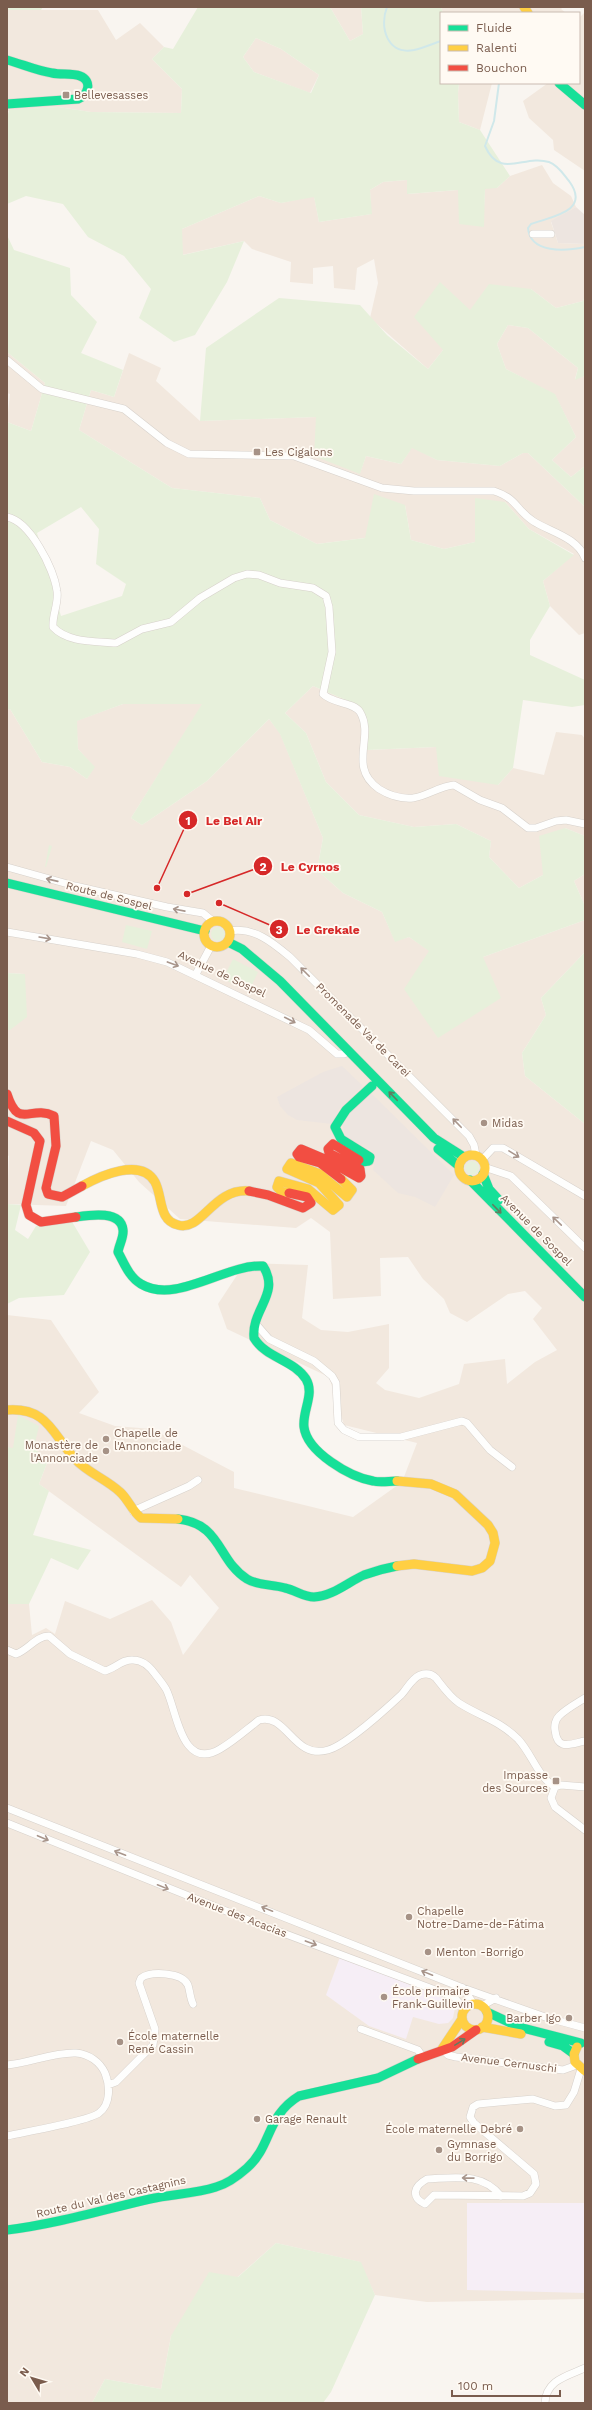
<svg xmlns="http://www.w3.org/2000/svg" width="592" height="2410" font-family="'Work Sans',sans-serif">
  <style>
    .residential { fill: #f2e8de }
    .industrial { fill: #ede5e0 }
    .education { fill: #f6eef6 }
    .green { fill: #e7f0db; fill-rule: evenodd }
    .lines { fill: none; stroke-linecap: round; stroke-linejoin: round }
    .stream { stroke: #d0e8ea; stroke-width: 2 }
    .street-casing { stroke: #d7d1cb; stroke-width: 8 }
    .fast-casing { stroke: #d9d2cb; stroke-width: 10 }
    .slow-casing { stroke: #d9d2cb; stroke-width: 10 }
    .jam-casing { stroke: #d9d2cb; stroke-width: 10 }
    .street { stroke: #fefefd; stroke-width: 7 }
    .fast { stroke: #16e098; stroke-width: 9 }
    .slow { stroke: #ffcf43; stroke-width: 9 }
    .jam { stroke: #f24e42; stroke-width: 9 }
    .oneway { stroke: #a8958b }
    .oneway2 { stroke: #617d60 }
    .poi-dot { fill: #a69286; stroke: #fffaf3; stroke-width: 1.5 }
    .labels { text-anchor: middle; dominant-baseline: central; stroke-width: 3.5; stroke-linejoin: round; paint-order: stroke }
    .poi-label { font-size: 11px; fill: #7a5c4d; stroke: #fffaf3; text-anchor: start }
    .street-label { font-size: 11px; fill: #7a5c4d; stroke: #fffaf3 }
    .leader { fill: none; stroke: #d62828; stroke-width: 1.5 }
    .callout-dot { fill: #d62828; stroke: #fffaf3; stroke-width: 1.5 }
    .mark-label { font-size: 12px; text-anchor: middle; font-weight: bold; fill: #fff }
    .callout-label { font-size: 12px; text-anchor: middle; font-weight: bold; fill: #d62828; stroke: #fffaf3; stroke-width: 3.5; stroke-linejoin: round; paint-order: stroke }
  </style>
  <rect width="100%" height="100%" fill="#f9f5f0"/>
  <path class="residential" d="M330 7H361L363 34 350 41Z
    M441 7H563L561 9 566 13H443Z
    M7 10H98L116 40 140 23 164 47 152 59 182 89 181 113 91 112 58 107 7 111Z
    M585 12V171L554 150 553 140 529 118 523 101 548 83H579V18Z
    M256 38 281 49 319 75 310 93 254 72 243 57Z
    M459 83H492L480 130 459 122 458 93Z
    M542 165 553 183 571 196 576 207 551 222 558 243 585 244V296L583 301 556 308 531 289 443 350 428 369 370 318 378 283 374 259 357 268 355 290 334 288 333 266 313 268V284L290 282 291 262 252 249 244 241 182 255V229L259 196 281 203 314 196 319 222 371 214 370 190 383 182 407 180 408 194 458 190 483 227 485 188H497L510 176Z
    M508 325 528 328 578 368 575 379 585 376V466L571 477 552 460 576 437 555 395 506 369 497 344Z
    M7 352 45 383 31 431 7 422 10 394 7 393Z
    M129 353 161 368 156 381 200 421 316 417 360 473 366 456 401 464 412 447 437 460 500 466 523 453H528L585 507V633L579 635 550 606 543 581 574 554 529 529 505 502 475 542 444 549 411 540 405 505 365 538 317 544 270 520 260 498 172 488 79 430 91 390 114 397Z
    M313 686 360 706 367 750 436 747 498 785 513 768 544 775 556 732 582 735 585 739V836L565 828 543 875 519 888 489 857 491 841 456 824 414 827 359 815 326 782 306 733 285 713Z
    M123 704H203L131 818 142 825 207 781 269 719 280 733 323 838 317 870 343 893 382 912 395 941 409 937 430 951 483 957 585 920V952L541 998 546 1015 522 1053 525 1076 585 1124V2299L427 2302 375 2295 360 2262 276 2243 171 2336 161 2389 105 2379 92 2403H7V1604H29L32 1635 46 1628 55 1634 65 1601 110 1619 152 1600 171 1622 183 1655 219 1608 190 1575 181 1587 39 1484 47 1463 7 1447V1315L51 1320 99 1392 79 1413 115 1426 152 1429 234 1472V1488L353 1517 402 1482 417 1443 344 1425 329 1377 227 1329 218 1304 245 1263 308 1265 302 1318 321 1330 348 1332 389 1324V1368L376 1383 385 1390 419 1398 459 1384 464 1364 505 1359 507 1384 535 1362 557 1350 533 1319 542 1308 525 1291 508 1294 467 1322 450 1313 444 1299 423 1279 408 1257 380 1258 381 1296 333 1299 330 1232 311 1218 296 1228 180 1219 139 1182 113 1150 91 1141 66 1206 7 1204 9 1156 7 1155V1030H10L25 974 7 973V710L10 709 42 762 70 767 87 779 94 767 78 749 76 721Z
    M585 874V906L574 881Z"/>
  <path class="industrial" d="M576 207 585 215V244L558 243 551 221Z
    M342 1066 363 1086 340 1108 332 1124 297 1120 288 1115 280 1106 277 1097 323 1072Z
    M370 1092 454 1175 435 1207 415 1197 398 1193 373 1170 375 1157 372 1151 345 1136 342 1122 347 1113Z"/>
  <path class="education" d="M340 1957 443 1998 453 2003 455 2008 453 2018 448 2023 439 2024 413 2017 406 2039 369 2026 326 1995Z
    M467 2203H585V2293L467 2290Z"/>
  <path class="green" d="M7 7H43L41 10H7Z
    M198 7H330L350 41 363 34 361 7H441L443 13H441V83H459L458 93 459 122 480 130 510 176 497 188 485 189 484 227 459 224 458 190 407 194V180L383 182 370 190 372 214 319 222 314 197 281 203 259 196 182 229 183 255 244 241 227 282 195 335 174 342 139 318 151 289 124 256 88 237 63 204 26 196 7 204V118L9 110 58 107 91 112 181 113 182 89 152 59 164 47 173 49ZM256 38 281 49 319 75 311 93 254 72 243 57Z
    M7 235 14 250 70 268 71 295 97 322 81 353 123 370 114 397 91 390 79 430 172 488 260 498 270 520 317 544 365 538 374 494 405 505 411 540 444 549 475 542V498L505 502 529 529 574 555 543 581 550 606 530 640V655L585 680V705L572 707 523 700 513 768 498 785 439 776 436 747 367 750 360 706 313 686 285 713 306 733 326 782 359 815 414 827 456 824 491 841 489 857 519 888 543 875 539 836 565 828 585 836V874L574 881 585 906V920L483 957 501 998 438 1038 404 989 429 951 409 937 395 942 382 912 343 893 317 870 323 838 280 734 269 719 207 781 142 825 131 818 202 704H123L77 721 78 749 95 767 87 779 70 767 42 762 10 709 7 710V422L31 431 45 383 7 352ZM81 507 99 529 96 564 126 584 122 596 61 616 37 533Z
    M440 282 470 310 489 284 531 289 556 308 583 301 585 296V376L575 380 578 368 528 328 508 325 497 344 506 369 555 394 576 437 552 460 571 477 585 466V507L528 453H523L500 466 437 460 412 448 401 464 366 456 360 474 314 456 316 417 200 421 206 348 279 298 360 305 387 335 428 369 443 350 414 317Z
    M49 845 52 846 46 867H45Z
    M126 925 152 931 147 949 122 942Z
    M211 934a7 7 0 1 1 14 0a7 7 0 1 1-14 0Z
    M585 952V1124L525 1076 522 1053 546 1015 541 998Z
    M233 959 258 972 249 991 223 979Z
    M7 973 25 974 27 1017 10 1030H7Z
    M465 1168a7 7 0 1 1 14 0a7 7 0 1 1-14 0Z
    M7 1204 21 1205 15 1230 28 1239 36 1226 71 1220 90 1252 64 1295 19 1298 7 1304Z
    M18 1415 39 1426 34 1447 47 1463 39 1484 49 1491 33 1535 91 1550 78 1570 51 1558 29 1604H7V1447L13 1448Z
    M276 2243 361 2262 375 2295 331 2392 323 2403H92L105 2379 161 2389 171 2336 209 2272 238 2277Z"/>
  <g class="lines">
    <path class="stream" d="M387 7C379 27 387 55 414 50 423 48 432 44 441 41
      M499 83 494 121 485 146C500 180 524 154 549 162 558 165 564 175 569 181 592 212 550 217 531 224L528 228C530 254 566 251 585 247"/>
    <g class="street-casing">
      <path id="street" d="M533 234H551
        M7 360 42 389 124 409 167 443 189 454 294 456 382 488 414 491H494C518 499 515 509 533 521 550 532 577 537 585 558
        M7 517C30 521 54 569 57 591 59 603 52 615 53 627 68 643 95 641 116 643L142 629 171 622 200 598 234 578 247 574 259 575 280 583 313 588 326 596 329 607 332 652 323 694C333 704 354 702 360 712 375 737 347 767 379 789 390 796 400 799 413 798 427 796 440 786 454 785L480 800 502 808 528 828H536L556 821 566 820 585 824
        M7 867 75 886 167 907 203 913 214 922
        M230 931C254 927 272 942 290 957L469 1136 474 1145 476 1155
        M7 932 137 954 167 962 309 1030 337 1054H344
        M196 974 211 946
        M482 1160 493 1148H503L585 1196
        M484 1167 511 1176 585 1248
        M255 1323 269 1339 314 1361 332 1376 336 1383 338 1423 344 1430 359 1437H401L462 1421 467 1423 490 1450 512 1467
        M133 1511 189 1486 198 1480
        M7 1650 16 1654C28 1650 36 1636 49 1636L70 1654 105 1671C116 1668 122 1659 133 1660 142 1660 150 1667 155 1674 159 1679 163 1684 166 1689 177 1710 181 1772 220 1749 234 1741 246 1730 259 1720 287 1712 293 1760 328 1750 346 1745 386 1709 401 1695 407 1689 411 1679 420 1675 426 1673 432 1674 436 1678 443 1687 450 1697 459 1703 481 1717 497 1719 518 1739 532 1754 537 1776 555 1787
        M585 1698C577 1703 566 1709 559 1716 556 1719 554 1725 555 1730 557 1751 570 1744 585 1741
        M585 1787 561 1785 555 1787 551 1798 555 1807 585 1830
        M7 1808 463 1988 548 2018 585 2028
        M7 1823 251 1921 454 1997 464 2009
        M463 1988 473 2003
        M482 2006 496 1998
        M361 2029 418 2050 422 2056
        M442 2049 448 2055 456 2057 563 2070 577 2065
        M7 2065C30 2063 53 2052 76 2053 89 2054 100 2062 105 2073 110 2086 111 2104 99 2113 89 2121 24 2132 7 2136
        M108 2085 116 2082 153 2045 155 2029 139 1983 141 1978C151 1971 182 1972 188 1985 190 1991 190 1998 193 2004
        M501 2196C482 2172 454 2178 427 2179 414 2186 410 2197 425 2204L434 2195 523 2196 530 2193 536 2184 534 2174 474 2123 470 2117 473 2107 478 2104 533 2099 555 2106 566 2105 574 2092 581 2069
        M545 2403C546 2380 567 2376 585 2368"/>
    </g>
    <g class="fast-casing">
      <path id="fast" d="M7 60C22 64 37 71 52 73 61 75 72 73 80 76 93 81 88 95 78 99L7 104
        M559 83 585 105
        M7 883 205 931
        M228 942 242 949 280 981 434 1138 464 1157
        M438 1149 459 1166
        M359 1160 362 1162 369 1161 370 1157 341 1139 335 1127 346 1110 372 1086
        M483 1174 489 1189 499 1200
        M470 1180 585 1297
        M76 1217C90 1215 121 1210 123 1230 124 1237 119 1245 118 1252 124 1263 129 1277 141 1284 176 1305 225 1264 263 1266 281 1294 251 1309 254 1338 266 1358 294 1360 306 1379 315 1394 302 1411 304 1427 307 1452 350 1477 373 1481 381 1483 389 1481 397 1481
        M178 1519C222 1524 217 1560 247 1579 258 1586 272 1584 285 1588 295 1590 304 1597 314 1597 333 1596 348 1582 364 1575 375 1571 386 1568 397 1566
        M487 2012 519 2027 581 2043
        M549 2042 563 2046 574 2054
        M7 2230C56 2224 102 2210 150 2199 171 2194 195 2194 216 2187 227 2184 238 2176 247 2168 272 2146 266 2116 299 2096L378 2078 418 2059"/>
    </g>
    <g class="slow-casing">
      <path id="slow" d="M524 7 528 13
        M204 934a13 13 0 1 1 26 0a13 13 0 1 1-26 0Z
        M459 1168a13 13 0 1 1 26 0a13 13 0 1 1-26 0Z
        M82 1186C100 1176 141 1157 155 1182 163 1197 158 1220 178 1225 202 1232 213 1188 249 1191
        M289 1193 281 1191 277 1187 279 1181 308 1189 333 1210 339 1205 319 1183 287 1169 291 1163 320 1174 347 1197 352 1190 341 1179
        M7 1410C48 1407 52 1434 75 1459 88 1473 106 1479 120 1492 128 1499 132 1511 141 1518L178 1519
        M397 1566 414 1564 472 1571 482 1568 490 1561 495 1543 493 1533 488 1525 455 1494 431 1484 397 1481
        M462 2017a13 13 0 1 1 26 0a13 13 0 1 1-26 0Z
        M482 2027 521 2034
        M577 2047 574 2054 575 2062 585 2071
        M442 2049 462 2019"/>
    </g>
    <g class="jam-casing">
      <path id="jam" d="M7 1094C19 1131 30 1104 54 1116L56 1146 46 1188 48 1194 62 1197 82 1186
        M7 1121 34 1133 40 1141 26 1205 29 1215 41 1222 76 1217
        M341 1179 320 1163 299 1157 297 1154 301 1149 327 1160 359 1178 361 1176 360 1169 329 1153 328 1149 333 1144 359 1160
        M249 1191 268 1195 303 1208 311 1203 307 1197 289 1193
        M418 2059 452 2047 476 2030"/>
    </g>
    <use href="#street" class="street"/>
    <use href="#fast" class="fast"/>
    <use href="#slow" class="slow"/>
    <use href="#jam" class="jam"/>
  </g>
  <defs><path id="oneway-shaft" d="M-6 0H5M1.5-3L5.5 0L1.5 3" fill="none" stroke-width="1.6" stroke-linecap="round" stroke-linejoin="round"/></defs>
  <g class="oneway">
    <use href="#oneway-shaft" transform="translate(52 880) rotate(-167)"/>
    <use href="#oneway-shaft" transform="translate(179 910) rotate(-169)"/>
    <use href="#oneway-shaft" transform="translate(45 938) rotate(10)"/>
    <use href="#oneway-shaft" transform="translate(173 964) rotate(20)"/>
    <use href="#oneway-shaft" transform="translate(305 972) rotate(-135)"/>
    <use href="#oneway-shaft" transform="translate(290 1020) rotate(27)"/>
    <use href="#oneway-shaft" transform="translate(457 1123) rotate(-134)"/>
    <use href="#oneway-shaft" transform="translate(514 1154) rotate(32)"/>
    <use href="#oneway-shaft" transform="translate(557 1221) rotate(-136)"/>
    <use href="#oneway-shaft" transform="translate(43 1838) rotate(23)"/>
    <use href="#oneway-shaft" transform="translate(120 1853) rotate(-159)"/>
    <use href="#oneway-shaft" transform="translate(163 1887) rotate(22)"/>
    <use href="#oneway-shaft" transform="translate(267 1909) rotate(-158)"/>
    <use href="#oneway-shaft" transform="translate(311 1943) rotate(20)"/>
    <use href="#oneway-shaft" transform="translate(427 1973) rotate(-158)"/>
    <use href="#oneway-shaft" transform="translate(468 2178) rotate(-179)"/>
  </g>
  <g class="oneway2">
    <use href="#oneway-shaft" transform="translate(393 1096) rotate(-134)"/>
    <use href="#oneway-shaft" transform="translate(497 1209) rotate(46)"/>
    <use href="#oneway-shaft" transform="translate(460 2042) rotate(-31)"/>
  </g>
  <g class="poi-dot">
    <rect x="62" y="91" width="8" height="8" rx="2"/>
    <rect x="253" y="448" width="8" height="8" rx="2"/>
    <circle cx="484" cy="1123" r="4"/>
    <circle cx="106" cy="1439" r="4"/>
    <circle cx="106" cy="1451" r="4"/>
    <rect x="552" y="1777" width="8" height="8" rx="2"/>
    <circle cx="409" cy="1917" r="4"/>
    <circle cx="428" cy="1952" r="4"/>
    <circle cx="384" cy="1997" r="4"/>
    <circle cx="569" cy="2018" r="4"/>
    <circle cx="120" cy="2042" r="4"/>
    <circle cx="257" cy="2119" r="4"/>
    <circle cx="520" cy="2129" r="4"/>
    <circle cx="439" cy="2150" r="4"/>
  </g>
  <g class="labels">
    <g class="poi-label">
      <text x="74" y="95">Bellevesasses</text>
      <text x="265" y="452">Les Cigalons</text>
      <text x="492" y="1123">Midas</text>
      <text x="114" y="1433">Chapelle de<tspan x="114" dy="13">l'Annonciade</tspan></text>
      <text x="98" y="1445" text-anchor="end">Monastère de<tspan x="98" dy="13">l'Annonciade</tspan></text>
      <text x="548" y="1775" text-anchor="end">Impasse<tspan x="548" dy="13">des Sources</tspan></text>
      <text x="417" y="1911">Chapelle<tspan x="417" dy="13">Notre-Dame-de-Fátima</tspan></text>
      <text x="436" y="1952">Menton -Borrigo</text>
      <text x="392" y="1991">École primaire<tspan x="392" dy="13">Frank-Guillevin</tspan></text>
      <text x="561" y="2018" text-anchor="end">Barber Igo</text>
      <text x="128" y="2036">École maternelle<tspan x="128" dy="13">René Cassin</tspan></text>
      <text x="265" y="2119">Garage Renault</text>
      <text x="512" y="2129" text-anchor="end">École maternelle Debré</text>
      <text x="447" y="2144">Gymnase<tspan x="447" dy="13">du Borrigo</tspan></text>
    </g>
    <g class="street-label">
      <text transform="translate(109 896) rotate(14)">Route de Sospel</text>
      <text transform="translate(222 974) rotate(25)">Avenue de Sospel</text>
      <text transform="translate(363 1030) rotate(45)">Promenade Val de Carei</text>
      <text transform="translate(536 1230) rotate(45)">Avenue de Sospel</text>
      <text transform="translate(237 1915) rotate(21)">Avenue des Acacias</text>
      <text transform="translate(509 2063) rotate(7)">Avenue Cernuschi</text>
      <text transform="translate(111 2197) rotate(-13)">Route du Val des Castagnins</text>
    </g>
  </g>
  <path class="leader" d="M157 888L188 820M187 894L263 866M219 903L279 929"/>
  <g class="callout-dot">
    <circle cx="157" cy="888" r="4"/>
    <circle cx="187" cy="894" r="4"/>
    <circle cx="219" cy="903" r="4"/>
    <circle cx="188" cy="820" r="10"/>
    <circle cx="263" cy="866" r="10"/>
    <circle cx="279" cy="929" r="10"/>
  </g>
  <g class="mark-label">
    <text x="188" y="825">1</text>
    <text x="263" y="871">2</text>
    <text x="279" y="934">3</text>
  </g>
  <g class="callout-label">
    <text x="234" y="825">Le Bel Air</text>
    <text x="310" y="871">Le Cyrnos</text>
    <text x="328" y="934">Le Grekale</text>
  </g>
  <rect width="592" height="2410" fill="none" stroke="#7a5c4d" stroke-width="16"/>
  <rect x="440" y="12" width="140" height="72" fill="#fffaf3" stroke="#cabbb1"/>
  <rect x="448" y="25" width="20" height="6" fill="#16e098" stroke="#cabbb1"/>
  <text x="476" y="32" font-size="12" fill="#7a5c4d">Fluide</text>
  <rect x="448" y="45" width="20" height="6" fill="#ffcf43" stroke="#cabbb1"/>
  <text x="476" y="52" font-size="12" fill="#7a5c4d">Ralenti</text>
  <rect x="448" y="65" width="20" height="6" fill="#f24e42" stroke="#cabbb1"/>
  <text x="476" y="72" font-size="12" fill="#7a5c4d">Bouchon</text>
  <g transform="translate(32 2378) rotate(308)" stroke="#fffaf3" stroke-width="3" paint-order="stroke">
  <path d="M0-3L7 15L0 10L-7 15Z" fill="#7a5c4d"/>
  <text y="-6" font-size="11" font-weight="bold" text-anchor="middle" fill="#7a5c4d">N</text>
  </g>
  <path d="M452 2390v6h108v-6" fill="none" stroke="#7a5c4d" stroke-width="2"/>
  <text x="458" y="2390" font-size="12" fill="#7a5c4d" stroke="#fffaf3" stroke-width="3" paint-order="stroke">100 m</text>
</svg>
